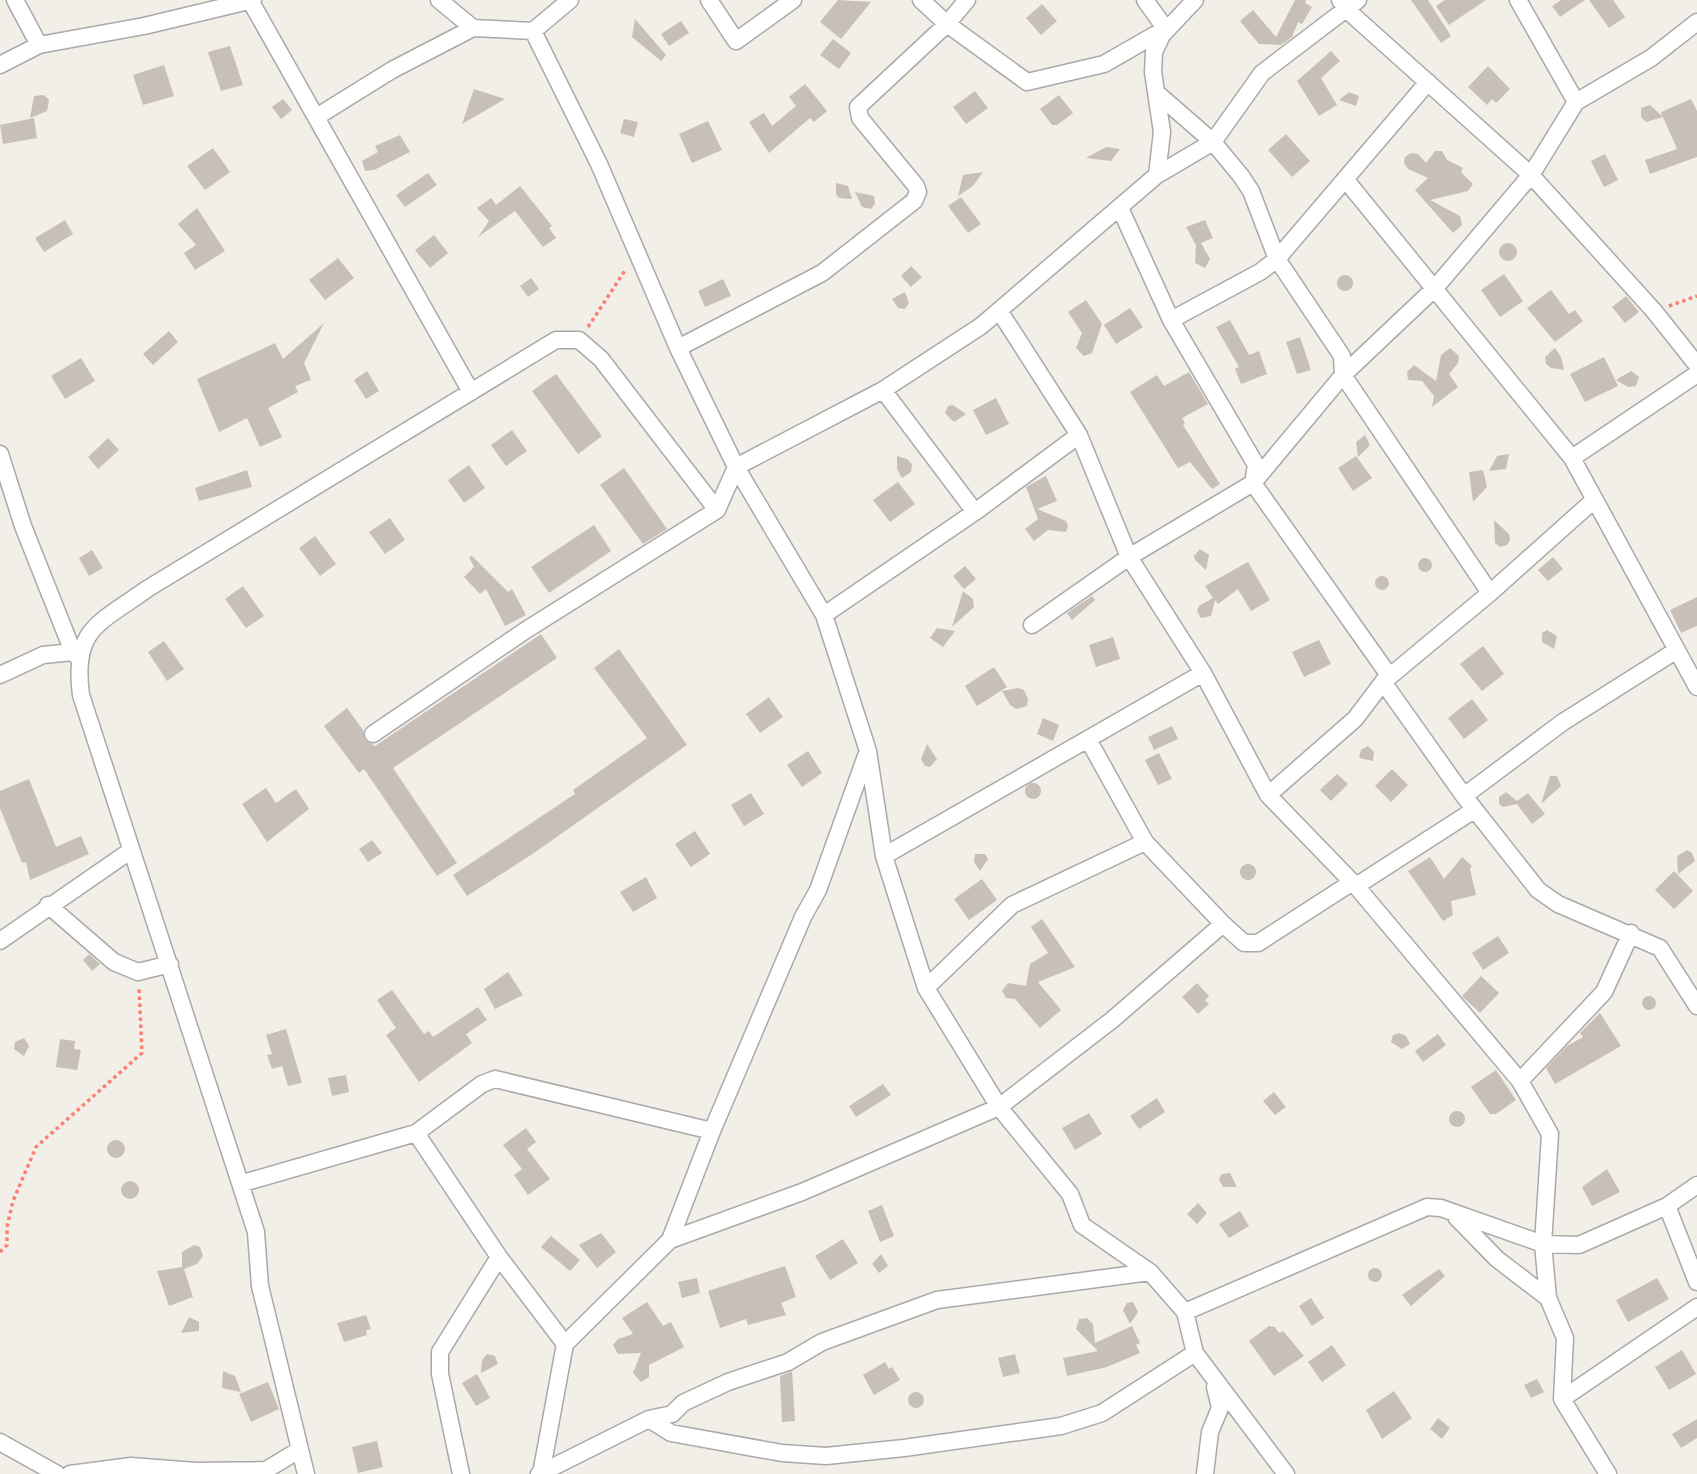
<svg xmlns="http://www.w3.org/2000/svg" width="1697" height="1474" font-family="'Noto Sans',sans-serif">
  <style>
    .building { fill: #c7bfb8 }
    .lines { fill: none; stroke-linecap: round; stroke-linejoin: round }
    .minor-casing { stroke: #a9a9a9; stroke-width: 19 }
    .path { stroke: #fa8072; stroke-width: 3.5; stroke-dasharray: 3.5 3.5; stroke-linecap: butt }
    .minor { stroke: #fff; stroke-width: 16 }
  </style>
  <rect width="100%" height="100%" fill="#f2efe9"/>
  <path class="building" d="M838 0 871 2 841 39 820 22Z
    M1295 0H1306L1305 3 1312 7 1302 24 1298 22 1292 37 1281 45 1259 44 1240 21 1253 10 1276 37Z
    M1411 0H1428L1451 36 1441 43Z
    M1445 0H1486L1449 25 1436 6Z
    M1561 0H1585L1560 17 1552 6Z
    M1589 0H1613L1625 17 1609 28Z
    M1042 4 1057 21 1041 35 1026 18Z
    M635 19 666 55 661 61 632 37Z
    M681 21 689 33 669 46 661 34Z
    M833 39 851 53 839 69 820 55Z
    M230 46 243 85 221 91 208 52Z
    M1331 51 1340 61 1321 78 1337 105 1319 116 1297 81Z
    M164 65 174 96 143 105 133 75Z
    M1488 66 1510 89 1496 103 1492 99 1487 105 1468 87Z
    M805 84 827 111 814 122 810 118 769 153 749 122 764 113 772 126 796 106 789 97Z
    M474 89 505 99 462 124Z
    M975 91 988 108 966 124 953 107Z
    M1349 92 1359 96 1356 106 1339 100Z
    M44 95 49 100 47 111 30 118 34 96Z
    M1059 95 1073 113 1057 125H1052L1040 109Z
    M283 99 292 110 281 119 272 107Z
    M1691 99 1697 111V157L1650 174 1645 160 1677 149 1663 117 1646 122 1641 117V108L1650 105 1662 116 1661 112Z
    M34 118 37 138 3 144 0 125Z
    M624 119 638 122 634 137 620 133Z
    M708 121 722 150 692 163 679 134Z
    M1286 134 1310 161 1292 177 1268 150Z
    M400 135 410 152 374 170 365 171 362 161 378 152 375 146Z
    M1106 147 1120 149 1111 161 1086 158Z
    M213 148 230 172 205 190 187 166Z
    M1435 151H1442L1447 160 1463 168 1461 172 1473 184 1468 191 1430 200 1460 216 1462 225 1453 233 1415 190 1428 178 1408 169 1404 163 1405 157 1411 153 1418 154 1426 163Z
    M1605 154 1618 180 1604 187 1591 161Z
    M983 172 973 186 958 196 963 175Z
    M428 173 437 185 405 207 396 195Z
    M836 183 848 186 852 199 839 198 836 194Z
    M520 186 552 226 549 228 556 238 543 247 515 211 478 237 489 221 477 208 491 198 496 205Z
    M855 192 874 196 875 204 871 209 862 207Z
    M961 197 981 224 968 233 948 206Z
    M197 208 225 251 195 270 184 253 196 245 178 224Z
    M65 220 73 234 44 252 35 238Z
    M1205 220 1213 238 1201 243 1210 259 1205 268 1195 263 1196 245 1186 227Z
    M434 235 448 253 430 268 415 250Z
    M1499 252a9 9 0 1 1 18 0a9 9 0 1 1-18 0Z
    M338 258 354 278 325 300 309 280Z
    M911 266 922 277 911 287 901 276Z
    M1504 274 1523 301 1500 317 1481 290Z
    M1337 283a8 8 0 1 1 16 0a8 8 0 1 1-16 0Z
    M531 278 539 289 528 297 520 286Z
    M723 279 731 296 705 307 698 291Z
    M1551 290 1569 314 1575 310 1583 321 1555 342 1527 308Z
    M905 292 909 303 905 309 898 308 892 299Z
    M1626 296 1639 312 1625 323 1612 307Z
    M1086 300 1102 324 1092 353 1084 356 1076 348 1082 333 1068 312Z
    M1130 308 1143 327 1116 344 1104 325Z
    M1230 320 1249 355 1259 351 1267 374 1241 384 1235 369 1239 367 1216 327Z
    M324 323 304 363 311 380 295 386 298 392 268 408 282 437 260 447 247 418 219 432 197 379 275 343 283 359Z
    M169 331 178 342 153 365 143 354Z
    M1300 337 1311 370 1297 374 1286 342Z
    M1450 348 1459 356 1458 363 1449 374 1458 387 1432 407 1434 396 1422 381 1408 380 1407 372 1414 365 1436 381 1441 355Z
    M1555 348 1561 357 1564 370 1551 368 1546 364 1545 357Z
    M1604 357 1618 386 1585 402 1570 374Z
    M81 358 95 381 65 399 51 376Z
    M367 371 379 391 366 399 354 380Z
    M1631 371 1639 377 1636 386 1628 387 1616 380Z
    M1189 372 1208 404 1182 418 1185 423 1183 425 1220 484 1212 489 1190 462 1178 468 1130 392 1157 375 1164 386Z
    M556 374 602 436 578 454 532 391Z
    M996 398 1009 424 986 435 973 410Z
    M953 405 966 414 954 422 945 413 948 406Z
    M512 430 527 451 506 466 491 445Z
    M1365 435 1370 445 1358 457 1356 442Z
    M108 438 119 450 98 469 88 457Z
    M1509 454 1506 469 1489 471 1497 456Z
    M897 456 907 459 912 464 911 472 902 478 897 469Z
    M1356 456 1372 478 1353 491 1338 468Z
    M469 465 485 488 464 503 448 480Z
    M624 468 667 529 643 544 600 485Z
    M247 470 252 487 199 501 195 488Z
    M1483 470 1487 487 1473 502 1469 472Z
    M1046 476 1057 501 1037 509 1066 521 1068 526 1066 532 1048 530 1034 541 1025 529 1038 519 1026 487Z
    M898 482 915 504 890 522 873 500Z
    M390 518 405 540 385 554 369 532Z
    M1494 520 1509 534 1510 540 1507 545 1500 547 1495 543Z
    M594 525 611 551 549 593 531 567Z
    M315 536 336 564 320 576 299 548Z
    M1200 549 1209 555 1206 570 1195 560 1194 556Z
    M92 550 103 568 89 576 79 558Z
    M472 556 508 592 512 589 526 615 505 626 486 589 480 594 464 577 474 567 469 557Z
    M1553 557 1563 569 1548 581 1538 570Z
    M1418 565a7 7 0 1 1 14 0a7 7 0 1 1-14 0Z
    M1248 562 1270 600 1251 611 1238 589 1218 604 1215 600 1211 616 1201 618 1197 611 1199 606 1213 598 1205 586Z
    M965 566 976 579 964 589 953 576Z
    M1375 583a7 7 0 1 1 14 0a7 7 0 1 1-14 0Z
    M243 586 264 616 246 628 225 599Z
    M963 591 973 599 974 607 952 627Z
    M1092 596 1095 600 1072 620 1067 613Z
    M1697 597V626L1681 633 1670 610Z
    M937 628 955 631 943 647 930 638Z
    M1547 630 1557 636 1554 649 1542 642V633Z
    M541 634 557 658 393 768 457 863 437 876 364 769 359 773 324 726 347 708 363 730 365 740 375 746Z
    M1113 637 1120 659 1096 667 1089 645Z
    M1319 640 1331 664 1304 677 1292 652Z
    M164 641 184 669 167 681 148 652Z
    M1483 646 1504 674 1482 691 1460 664Z
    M619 649 687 745 534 853 467 896 453 875 575 794 573 790 647 738 594 668Z
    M994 667 1007 687 977 706 965 686Z
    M1018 688 1024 690 1028 699 1027 706 1016 709 1010 705 1002 691Z
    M769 697 783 717 760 733 746 714Z
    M1472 699 1488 720 1464 739 1448 718Z
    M1043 718 1059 725 1053 741 1037 734Z
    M1172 726 1178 739 1154 750 1148 737Z
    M927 744 937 759 930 767 925 766 921 759Z
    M1368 746 1374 752 1373 761 1359 758 1361 750Z
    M808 751 822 773 802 787 787 765Z
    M1159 753 1172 779 1158 785 1145 760Z
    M1392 769 1408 785 1391 802 1375 786Z
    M1337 774 1348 784 1331 801 1320 790Z
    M1550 776H1557L1561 786 1541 804Z
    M29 779 56 847 81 836 89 854 30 880 26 862 22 863 0 808V791Z
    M1025 791a8 8 0 1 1 16 0a8 8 0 1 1-16 0Z
    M266 788 276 803 296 789 309 809 267 842 242 804Z
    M1506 792 1517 801 1528 793 1545 814 1532 824 1517 804 1503 807 1499 804V797Z
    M751 793 764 814 744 826 731 805Z
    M695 831 710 854 691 867 675 844Z
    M372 840 382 853 368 862 359 849Z
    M1687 850 1692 853 1695 861 1678 874 1677 856Z
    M975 854H985L988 859 980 871 974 862Z
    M1430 857 1444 879 1462 857 1472 866 1470 869 1476 895 1451 901 1453 915 1443 921 1408 871Z
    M1240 872a8 8 0 1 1 16 0a8 8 0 1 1-16 0Z
    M1674 871 1693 891 1674 909 1655 890Z
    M646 877 657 898 633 912 620 892Z
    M982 879 997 900 969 920 954 899Z
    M1042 919 1075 967 1038 982 1061 1010 1040 1028 1015 999 1006 998 1002 991 1008 983 1026 986 1030 964 1048 953 1031 927Z
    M1498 936 1509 953 1483 970 1472 953Z
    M89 954 100 964 92 971 83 960Z
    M508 972 523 995 495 1009 484 989Z
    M1481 976 1499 993 1480 1013 1462 996Z
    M1197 983 1209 996 1205 1000 1209 1004 1198 1014 1182 997Z
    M392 990 424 1034 429 1031 433 1037 478 1007 487 1020 466 1034 472 1043 419 1082 386 1035 396 1028 377 1000Z
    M1642 1003a7 7 0 1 1 14 0a7 7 0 1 1-14 0Z
    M1600 1013 1621 1046 1555 1084 1546 1068 1567 1046 1583 1037 1580 1033Z
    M286 1029 302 1083 288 1086 282 1066 272 1069 267 1055 272 1054 266 1035Z
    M1399 1033 1406 1036 1410 1044 1402 1049 1391 1042 1393 1035Z
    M1438 1034 1446 1045 1423 1062 1415 1051Z
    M24 1038 29 1046 24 1056 14 1049 15 1042Z
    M60 1039 75 1041 74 1049 81 1050 77 1070 56 1067Z
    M1496 1070 1516 1100 1496 1114H1490L1471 1087Z
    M346 1075 349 1092 332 1096 328 1078Z
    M883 1084 891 1095 856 1117 849 1106Z
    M1274 1092 1286 1107 1275 1115 1263 1101Z
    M1157 1098 1165 1112 1139 1129 1130 1116Z
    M1449 1119a8 8 0 1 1 16 0a8 8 0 1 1-16 0Z
    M1089 1113 1102 1134 1075 1150 1062 1128Z
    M526 1128 536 1142 527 1149 550 1179 528 1195 514 1175 522 1169 503 1145Z
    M107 1149a9 9 0 1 1 18 0a9 9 0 1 1-18 0Z
    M1607 1169 1620 1192 1592 1206 1582 1187Z
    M1230 1173 1237 1187H1223L1219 1179 1222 1174Z
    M121 1190a9 9 0 1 1 18 0a9 9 0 1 1-18 0Z
    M1198 1203 1207 1213 1197 1224 1187 1214Z
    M882 1205 894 1236 880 1242 868 1211Z
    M1240 1211 1249 1226 1229 1238 1219 1224Z
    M601 1233 616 1252 597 1268 579 1245Z
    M551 1236 580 1260 570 1271 541 1247Z
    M843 1239 858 1263 830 1280 815 1256Z
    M194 1245 200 1247 203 1256 197 1264 184 1269 193 1297 169 1306 157 1271 182 1267V1252Z
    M881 1254 888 1266 879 1273 872 1264Z
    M785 1266 796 1297 781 1303 786 1315 748 1325 746 1319 720 1328 708 1291Z
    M1368 1275a7 7 0 1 1 14 0a7 7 0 1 1-14 0Z
    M1439 1269 1445 1276 1411 1306 1402 1295Z
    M697 1278 700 1293 682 1298 678 1282Z
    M1657 1278 1669 1299 1628 1322 1616 1300Z
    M1311 1298 1324 1318 1312 1326 1299 1306Z
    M647 1302 663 1326 671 1322 684 1347 649 1365V1377L641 1382 633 1373 641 1353 618 1354 613 1345 618 1339 633 1334 622 1318Z
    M1133 1302 1138 1312 1130 1324 1123 1310 1127 1303Z
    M366 1315 371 1329 366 1330 367 1335 344 1342 337 1323Z
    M189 1317 199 1322V1331L181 1333Z
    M1087 1318 1093 1324 1095 1343 1132 1326 1140 1343 1136 1345 1140 1353 1107 1367 1067 1376 1063 1358 1098 1351 1076 1329 1079 1319Z
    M1269 1326 1275 1327 1279 1333 1283 1331 1304 1356 1274 1376 1249 1341Z
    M1332 1345 1346 1365 1322 1382 1308 1362Z
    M1682 1350 1696 1374 1669 1390 1655 1367Z
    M487 1354 495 1356 498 1364 481 1373 482 1360Z
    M1015 1354 1020 1373 1003 1377 998 1358Z
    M885 1362 889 1369 892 1367 900 1380 874 1395 863 1375Z
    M223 1371 235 1376 241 1392 222 1388Z
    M792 1371 795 1421 782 1422 780 1376Z
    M477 1374 490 1398 476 1406 462 1383Z
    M1537 1379 1544 1392 1531 1398 1524 1385Z
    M268 1382 279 1409 251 1422 239 1394Z
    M1394 1391 1412 1418 1382 1439 1366 1410Z
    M908 1400a8 8 0 1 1 16 0a8 8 0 1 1-16 0Z
    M1438 1418 1450 1428 1442 1439 1430 1429Z
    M1697 1419V1438L1681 1448 1672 1434Z
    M377 1441 383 1467 358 1473 352 1447Z"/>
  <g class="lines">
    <g class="minor-casing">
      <path id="minor" d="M15 0 39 45
        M439 0 473 28
        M709 0 736 41 793 0
        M921 0 947 24 1027 82 1104 64 1165 29
        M1145 0 1165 28 1162 35
        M1340 0 1347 10 1531 175 1654 311 1697 365
        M1518 0 1576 102
        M251 2 471 392
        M533 31 599 164 678 348 736 467 824 615 868 751 884 856 926 988 999 1107 1070 1194 1082 1225 1150 1272 1185 1312 1195 1353 1286 1474
        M0 65 39 45 144 26 253 0
        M1159 95 1213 142 1241 176 1251 191 1277 259 1342 356 1343 375 1490 593
        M318 116 392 70 473 28 533 31 570 0
        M1157 175 1213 142 1262 73 1358 0
        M1345 179 1572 458 1697 687
        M1120 208 1171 320 1256 465 1253 483 1388 674 1383 682 1464 796 1538 890 1558 904 1660 948 1697 1006
        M1000 312 1079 435 1129 557 1203 673 1268 795 1356 886 1520 1081
        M1171 320 1260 272 1277 259 1428 82
        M678 348 822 273 914 201 918 192 916 186 860 118 858 107 947 24 967 0
        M883 390 975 512
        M0 454 23 526 73 652 78 657
        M1572 458 1697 374
        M824 615 975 512 1079 435
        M1032 625 1129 557 1253 483 1343 375 1435 288 1531 175 1576 102 1651 58 1697 22
        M0 675 43 655 73 652
        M373 734 526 630 717 510
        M1268 795 1355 719 1383 682 1490 593 1593 501
        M1464 796 1563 722 1677 650
        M884 856 1203 673
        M1356 886 1474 810
        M48 905 114 962 138 972 170 964
        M1223 924 1244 943H1258L1351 883
        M0 941 130 851
        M926 988 1012 905 1145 842
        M416 1133 499 1257 440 1352V1374L461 1474
        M243 1183 416 1133 482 1084 495 1079 712 1131
        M1667 1206 1697 1185
        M1456 1217 1497 1259 1548 1298
        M670 1240 712 1131 803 917 818 890 866 756
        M499 1257 565 1344
        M1185 1312 1427 1207 1441 1208 1543 1244 1579 1245 1667 1206 1697 1282
        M1562 1399 1565 1338 1548 1298 1543 1244 1550 1134 1520 1081 1604 992 1631 933
        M649 1419 672 1414 683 1403 728 1382 788 1362 822 1342 937 1300 1150 1272
        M0 1442 57 1474
        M70 1474 131 1466 196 1471 266 1470 299 1450
        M306 1474 260 1286 256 1232 81 695C72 628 99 624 147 589L556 340H579L601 359 717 510 736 467 883 390 981 326 1157 175 1162 132 1153 72 1154 52 1162 35 1195 0
        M539 1474 649 1419 671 1433 782 1453 826 1456 904 1448 1061 1426 1102 1413 1195 1353
        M541 1474 565 1344 670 1240 802 1192 999 1107 1112 1020 1223 924 1145 842 1089 741
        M1205 1474 1210 1432 1220 1408 1215 1387
        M1608 1474 1562 1399 1697 1307"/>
    </g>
    <path class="path" d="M1669 306 1697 296
      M588 327 626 269
      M0 1252 7 1245V1227L13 1201 36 1147 142 1053 139 988"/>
    <use href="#minor" class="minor"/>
  </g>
</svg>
